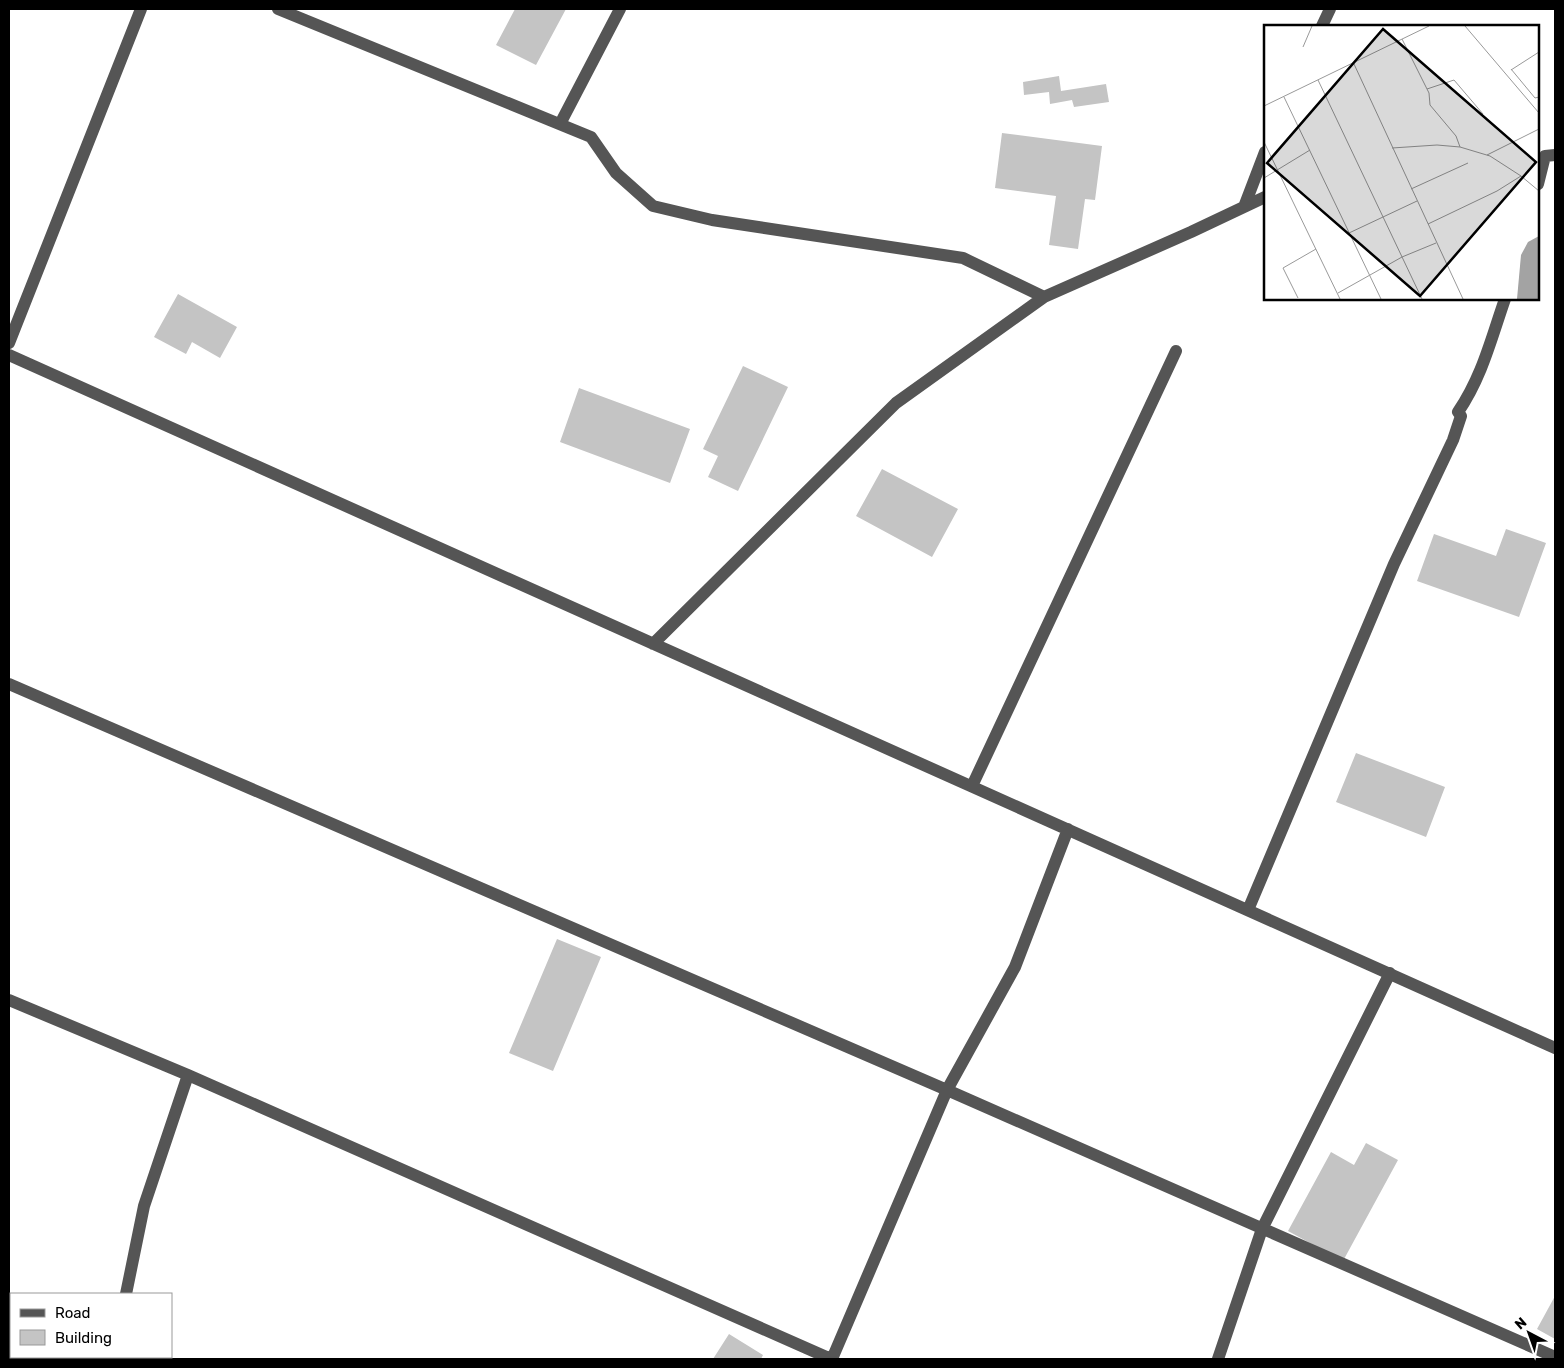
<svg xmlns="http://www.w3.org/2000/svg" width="1564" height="1368" font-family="Rubik,sans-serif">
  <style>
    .building { fill: #c4c4c4 }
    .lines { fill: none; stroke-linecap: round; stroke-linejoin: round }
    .minor { stroke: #555; stroke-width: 12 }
    .inset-road { fill: none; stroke: #999; stroke-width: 1 }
    .view { fill: #000; fill-opacity: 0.15; stroke: #000; stroke-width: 2.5 }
    .inset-edge { fill: none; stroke: #000; stroke-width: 2.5 }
  </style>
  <rect width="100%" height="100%" fill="#fff"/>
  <path class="building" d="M515 9H566L536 65 496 45Z
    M1059 76 1061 91 1106 84 1109 102 1074 107 1072 100 1050 104 1049 92 1024 95 1023 82Z
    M1002 133 1102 146 1095 200 1085 199 1078 249 1049 245 1056 196 995 188Z
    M178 294 237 327 220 358 192 342 186 354 154 337Z
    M743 366 788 387 738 491 708 477 718 456 703 449Z
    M579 388 690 429 670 483 560 442Z
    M882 469 958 509 932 557 856 516Z
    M1506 529 1546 543 1519 617 1417 581 1434 534 1496 556Z
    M1356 753 1445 787 1426 837 1336 802Z
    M557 939 601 957 553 1071 509 1053Z
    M1366 1143 1398 1160 1343 1261 1288 1231 1331 1152 1354 1165Z
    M1555 1296V1339L1537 1329Z
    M729 1334 763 1355 761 1359H713Z"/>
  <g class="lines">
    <path class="minor" d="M278 9 591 137 616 173 653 206 712 220 963 258 1044 297
      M1322 26 1330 9
      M560 124 620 9
      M1538 184 1545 156 1555 155
      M1244 207 1265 152
      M9 343 141 9
      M9 355 1555 1048
      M653 644 896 403 1044 297 1191 232 1265 197
      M9 684 947 1090 1555 1357
      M972 786 1176 351
      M1248 910 1394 564 1453 440 1461 416 1458 412C1482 377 1491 339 1505 299
      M9 1000 188 1075 831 1359
      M126 1294 144 1206 188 1075
      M9 1317 11 1318
      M102 1357 107 1359
      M832 1359 947 1090 1015 967 1068 829
      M1218 1359 1262 1229 1390 973"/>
  </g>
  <g transform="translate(1264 25)">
    <rect width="275" height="275" fill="#fff"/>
    <path d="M275 211V274H253L257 230 264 217Z" fill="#a3a3a3"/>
    <path class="inset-road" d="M201 1 275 88M138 14 165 68 166 80 192 111 196 122M39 22 48 1M90 39 199 274M247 44 271 73 275 72M247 45 275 27M54 55 158 274M163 64 190 55 219 89M20 72 117 274M0 81 165 1M0 117 76 274M128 123 173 120 196 122 226 131 257 151M223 130 275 104M0 153 46 125M147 164 204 138M164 199 233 166 257 151 275 166M85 208 153 176M74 268 138 232 172 218M34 273 19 243 52 224"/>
    <path class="view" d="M119 4 272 137 156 271 3 138Z"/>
    <rect width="275" height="275" class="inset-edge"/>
  </g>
  <rect width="1564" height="1368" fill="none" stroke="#000000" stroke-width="20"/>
  <rect x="10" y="1293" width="162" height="65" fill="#ffffff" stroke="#999999"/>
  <rect x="20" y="1309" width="25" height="8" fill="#555555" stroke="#999999"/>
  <text x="55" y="1318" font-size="15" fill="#000000">Road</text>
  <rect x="20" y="1330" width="25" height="15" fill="#c4c4c4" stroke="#999999"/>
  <text x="55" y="1343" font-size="15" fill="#000000">Building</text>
  <g transform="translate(1529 1333) rotate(319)" stroke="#ffffff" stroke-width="4" paint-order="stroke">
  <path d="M0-4L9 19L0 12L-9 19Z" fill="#000000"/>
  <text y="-8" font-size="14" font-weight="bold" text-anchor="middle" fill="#000000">N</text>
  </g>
</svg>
